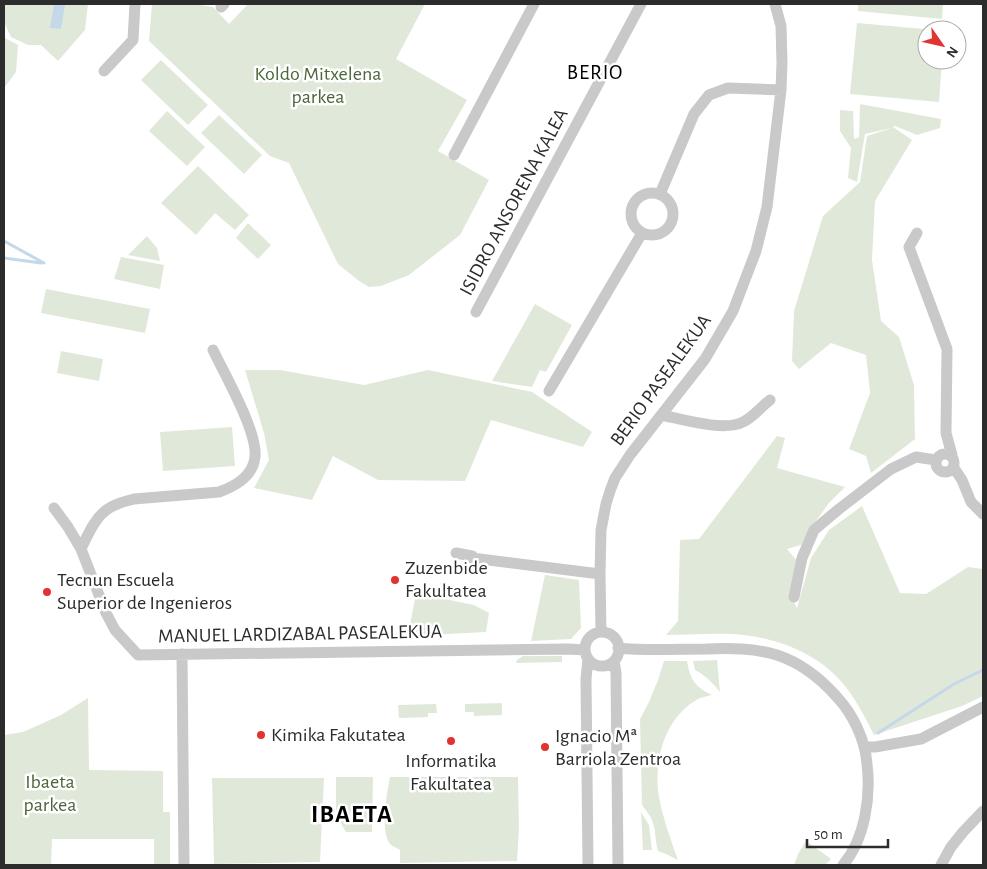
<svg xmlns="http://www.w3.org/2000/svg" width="987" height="869" font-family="'Alegreya Sans',sans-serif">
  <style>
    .green { fill: #e0e9d9 }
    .water { fill: #c5d8e9 }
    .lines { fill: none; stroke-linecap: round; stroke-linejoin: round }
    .stream { stroke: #c5d8e9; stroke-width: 3 }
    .street { stroke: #c9c9c9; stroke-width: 11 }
    .poi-dot { fill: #e1332f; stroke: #fff; stroke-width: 2 }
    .labels { text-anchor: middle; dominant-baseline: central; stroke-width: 5; stroke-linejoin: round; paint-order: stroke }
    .park-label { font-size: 20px; fill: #4b663a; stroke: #fff }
    .street-label { font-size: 20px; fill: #2c2c2c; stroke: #fff }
    .poi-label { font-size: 20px; fill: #2c2c2c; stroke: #fff; text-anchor: start }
    .neighbourhood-label { font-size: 21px; letter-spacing: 1px; fill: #000; stroke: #fff }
    .district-label { font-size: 25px; font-weight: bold; letter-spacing: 1px; fill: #000; stroke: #fff }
  </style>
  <rect width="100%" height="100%" fill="#fff"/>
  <path class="green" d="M4 4H88L85 30 58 61 41 45H28L11 37 4 22Z
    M152 4H193L213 7 229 24 248 4H425L396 59 467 100 438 151 489 180 460 235 409 275 381 286 369 287 359 281 338 264 289 163 270 156 149 41Z
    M858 4H943L942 19 858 11Z
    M857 23 935 30H927V60H942L939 102 850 94Z
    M4 35 5 38 18 45 16 72 4 88Z
    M161 60 208 105 188 125 141 80Z
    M860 104 941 119 940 128 917 135 895 126 893 127 912 140 875 201 872 260 881 321 899 337 914 385 915 439 871 473 866 456 849 449 870 393 866 355 831 343 799 369 792 361 794 311 823 216 860 182 867 136 892 128 865 134 857 182 848 178 851 148 840 131V110L853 111 854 139 859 137Z
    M167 111 205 147 187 166 149 131Z
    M219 115 262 155 244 174 201 133Z
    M198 166 249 215 235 230 215 213 196 235 161 203Z
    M248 223 271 245 258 259 236 238Z
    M147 236 157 248 160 261 128 255Z
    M121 257 164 265 160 289 114 279Z
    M46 289 150 309 145 333 41 313Z
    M535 304 572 325 546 372 540 370 532 387 492 381Z
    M61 351 103 359 99 381 57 373Z
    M245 370H280L364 385 428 370 532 392 592 432 583 447 491 420 465 481 378 480 333 456 312 500 254 488 269 460 264 433Z
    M232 427 235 466 163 471 160 432Z
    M777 436 785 438 777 468 845 487 829 503 813 525 801 545 787 549 798 562 790 595 797 608 811 558 829 530 862 506 900 593 926 594 968 567 983 569V696L962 706 874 735C866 719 857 701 845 686 818 652 773 636 731 634 709 633 687 635 666 635L678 621 680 540 699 539Z
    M545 575 579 580 581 628 571 639 531 641Z
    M416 593 474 605 489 613 486 632 408 636Z
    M523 656H562V662L516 663 517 660Z
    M717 660 720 692C712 682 706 676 695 670L693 661Z
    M664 661H687C690 679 695 687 712 695 708 696 702 697 698 699 664 718 653 762 659 797 663 819 671 840 678 860L666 854 658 851C655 842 656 831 653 823 651 816 646 811 642 805L640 719 649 702 658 680Z
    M88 698 89 770 163 771V812H170V865H154V839H52L51 865H4V735L23 732 61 715Z
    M502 703V715L474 716V712H465V704Z
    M436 704 437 713H428V717L399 718 398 705Z
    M336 777H373L372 832H346L336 815Z
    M390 777H518L519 829 517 861 400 863V850C397 848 392 846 390 844 380 832 387 792 390 777Z
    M212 778H324L320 862 214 864Z
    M641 812 649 825 652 850H643Z
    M806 841 831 859 825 865H794L798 854Z"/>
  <path class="water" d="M54 4 65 5 61 29 50 28Z"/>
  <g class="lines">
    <path class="stream" d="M4 241 44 263
      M4 258 41 263
      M878 733 954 684 983 670"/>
    <path class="street" d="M221 7 224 4
      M104 71 133 40 135 4
      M454 155 534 4
      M631 214a21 21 0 1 1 42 0a21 21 0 1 1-42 0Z
      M660 194 694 114 709 95 728 88 781 90
      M917 233 909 247 947 349 946 433 952 455
      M476 312 641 4
      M549 391 642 233
      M661 415C681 419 724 432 743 422 753 417 761 407 770 400
      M936 463a9 9 0 1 1 18 0a9 9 0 1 1-18 0Z
      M954 468 962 480 971 502 983 514
      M54 508 68 527 81 549 106 613 115 630 138 655 568 649 585 650
      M81 549C88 534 96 515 111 507 118 503 126 501 134 499L219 492C236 486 253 476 255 457 258 432 224 373 213 350
      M456 553 472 556V558L600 574
      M794 597 802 558 814 530 839 509 891 469 916 457 936 460
      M601 632 600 574 601 530 606 504 610 491 615 478 630 455 705 359 733 311 756 251 767 207 781 90 782 63 781 26 775 4
      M585 649a17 17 0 1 1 34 0a17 17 0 1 1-34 0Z
      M618 648C647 651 677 649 706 649 730 648 754 648 777 655 801 663 820 678 836 696 853 714 865 739 867 764 871 797 865 839 843 865
      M182 654 184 865
      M614 661 616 673 618 865
      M864 747H875L921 739 983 707
      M588 865 586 679 588 659
      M941 865 951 847 963 832 983 811"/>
  </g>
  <g class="poi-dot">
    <circle cx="395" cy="580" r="5"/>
    <circle cx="47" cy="592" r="5"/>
    <circle cx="261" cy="735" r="5"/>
    <circle cx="451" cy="741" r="5"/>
    <circle cx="545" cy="747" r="5"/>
  </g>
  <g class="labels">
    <g class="park-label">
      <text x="318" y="74">Koldo Mitxelena<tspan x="318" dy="23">parkea</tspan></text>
      <text x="50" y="782">Ibaeta<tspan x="50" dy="23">parkea</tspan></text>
    </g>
    <g class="street-label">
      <text transform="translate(514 202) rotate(-62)">ISIDRO ANSORENA KALEA</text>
      <text transform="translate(661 380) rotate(-54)">BERIO PASEALEKUA</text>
      <text transform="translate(300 634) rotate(-1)">MANUEL LARDIZABAL PASEALEKUA</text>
    </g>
    <g class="poi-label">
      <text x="405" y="568">Zuzenbide<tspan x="405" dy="23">Fakultatea</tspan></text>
      <text x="57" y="580">Tecnun Escuela<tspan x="57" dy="23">Superior de Ingenieros</tspan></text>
      <text x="271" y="735">Kimika Fakutatea</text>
      <text x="555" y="736">Ignacio Mª<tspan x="555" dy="23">Barriola Zentroa</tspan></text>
      <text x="451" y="761" text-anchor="middle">Informatika<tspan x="451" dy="23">Fakultatea</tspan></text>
    </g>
    <g class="neighbourhood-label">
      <text x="595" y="72">BERIO</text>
    </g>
    <g class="district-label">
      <text x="352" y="814">IBAETA</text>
    </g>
  </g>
  <rect width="987" height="869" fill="none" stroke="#2c2c2c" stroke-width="10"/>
  <g transform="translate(942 45) rotate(124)"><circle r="24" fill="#ffffff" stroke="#ababab"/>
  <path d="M0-4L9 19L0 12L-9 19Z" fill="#e1332f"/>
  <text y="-8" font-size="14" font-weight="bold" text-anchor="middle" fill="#2c2c2c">N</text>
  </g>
  <path d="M807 839v8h81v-8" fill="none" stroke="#2c2c2c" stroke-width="2.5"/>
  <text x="814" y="839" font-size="15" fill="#2c2c2c" stroke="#ffffff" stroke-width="4" paint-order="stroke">50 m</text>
</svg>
